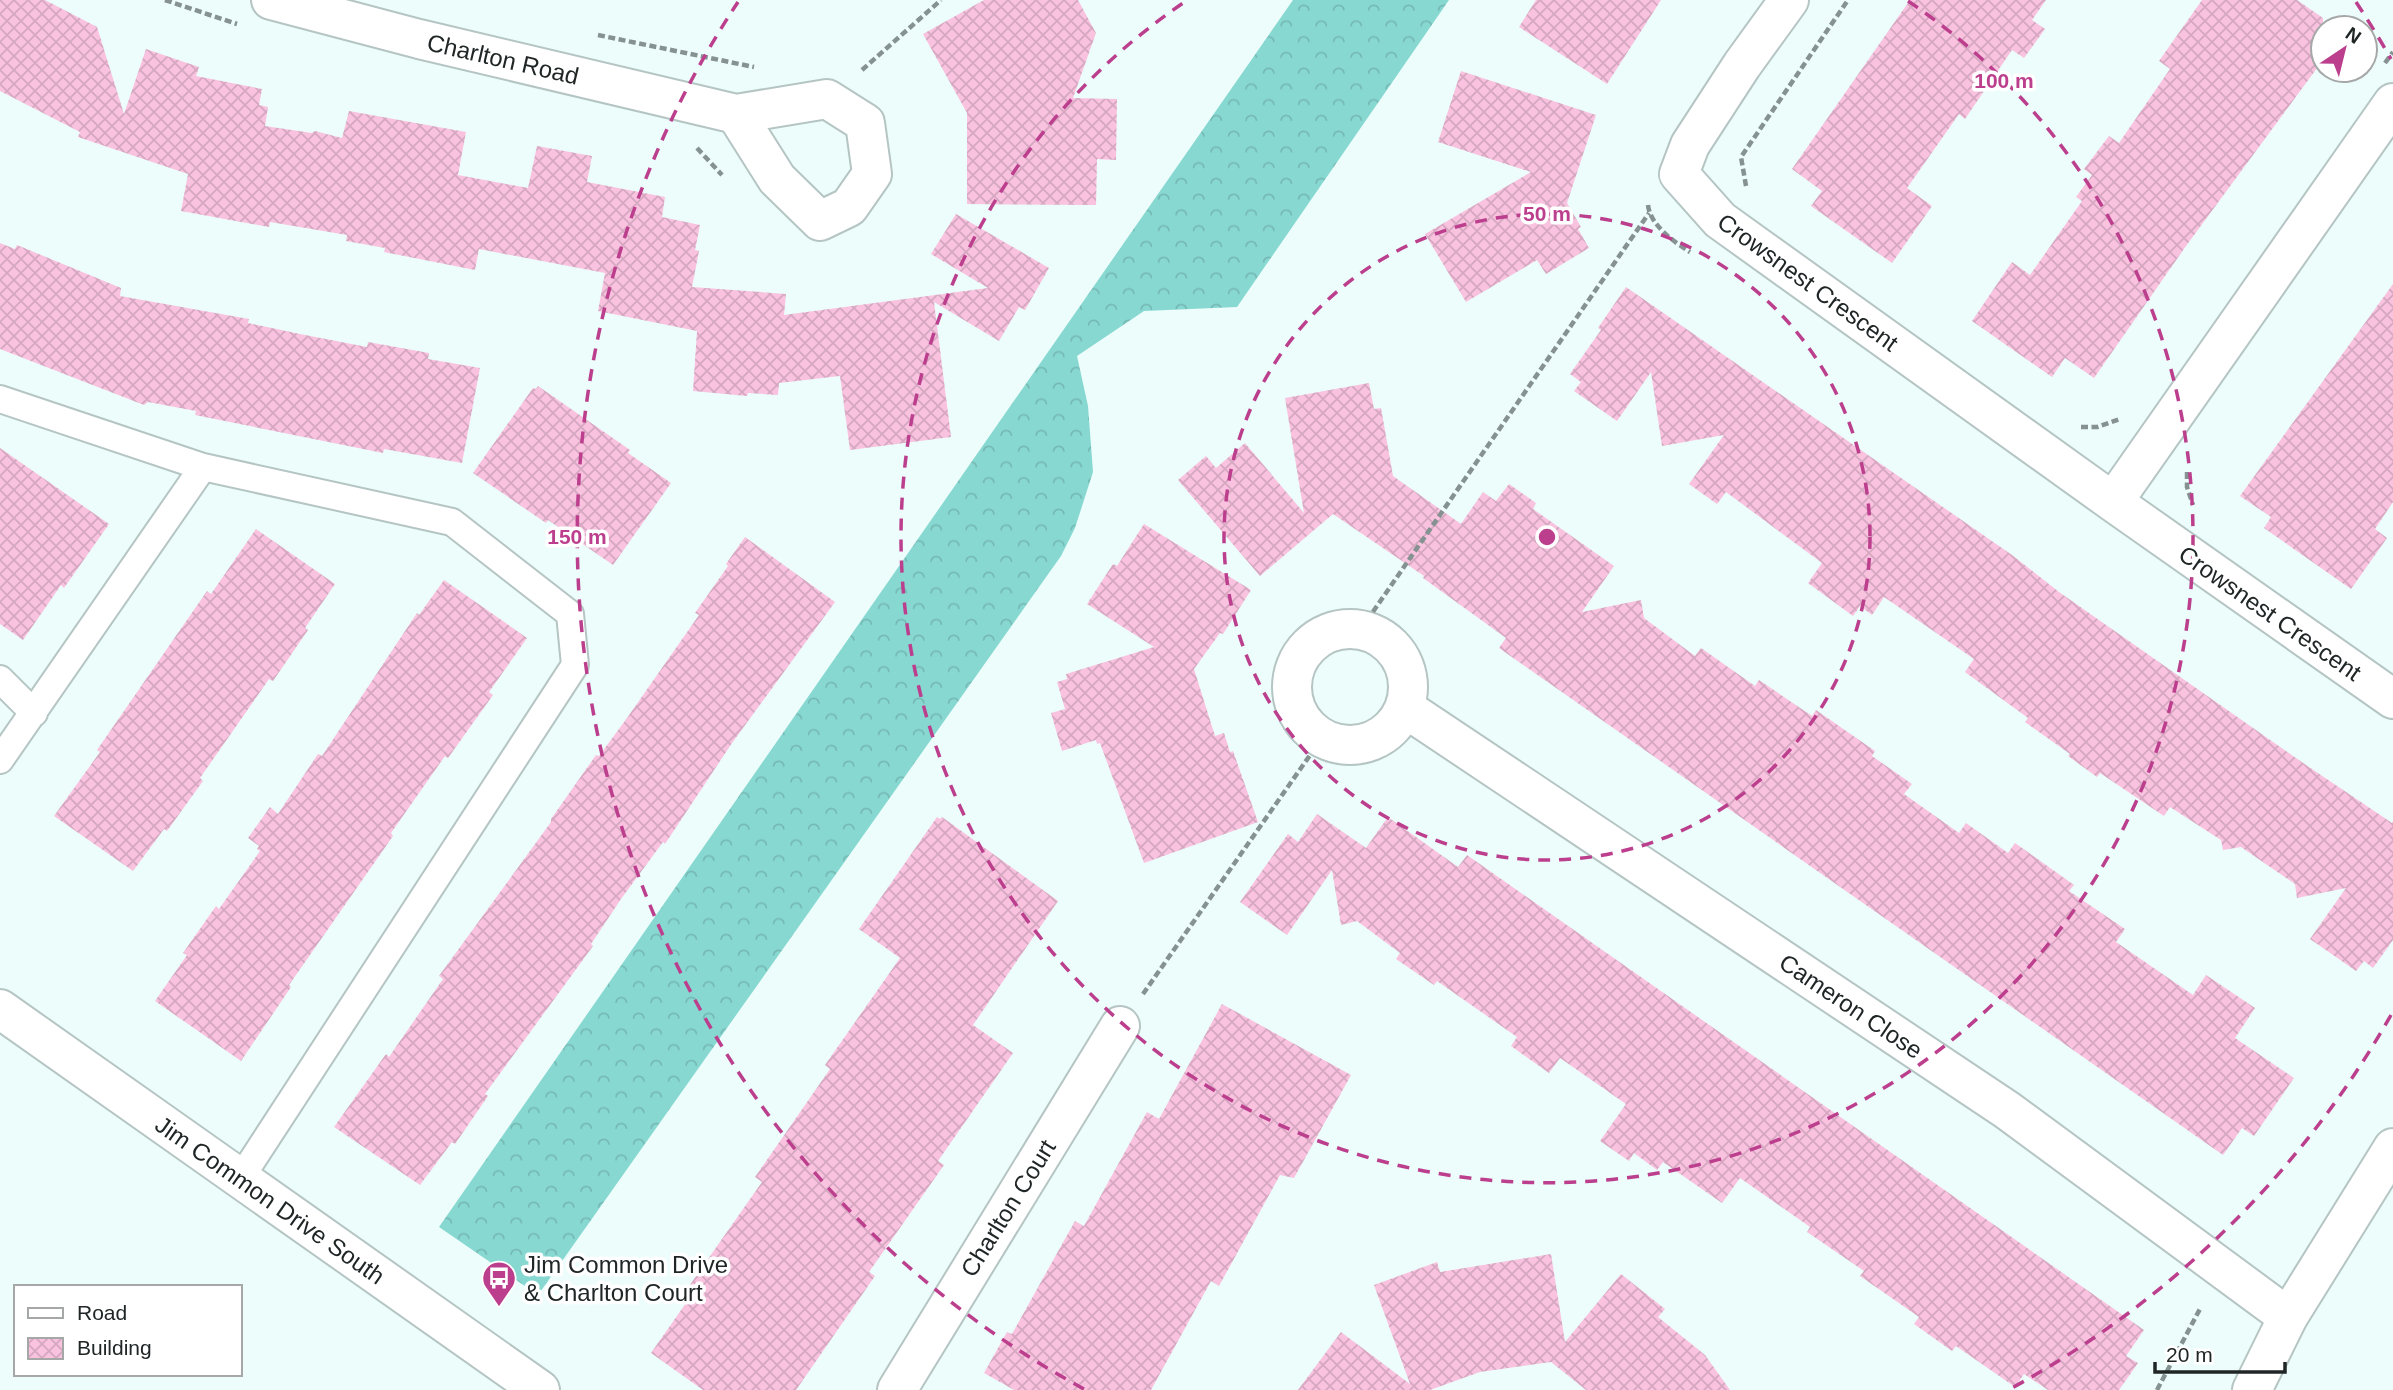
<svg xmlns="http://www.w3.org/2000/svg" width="2393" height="1390" font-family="Helvetica,sans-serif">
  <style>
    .forest { fill: url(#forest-crowns) }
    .building { fill: url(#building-cross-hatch) }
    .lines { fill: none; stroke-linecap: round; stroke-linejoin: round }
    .service-casing { stroke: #b5c5c3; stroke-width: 30 }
    .minor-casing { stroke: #b5c5c3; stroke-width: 42 }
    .tertiary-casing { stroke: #b5c5c3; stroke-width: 42 }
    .path { stroke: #869291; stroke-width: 4.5; stroke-dasharray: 7 3.5; stroke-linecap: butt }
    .service { stroke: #fff; stroke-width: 26 }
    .minor { stroke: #fff; stroke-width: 38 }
    .tertiary { stroke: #fff; stroke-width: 38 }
    .ring { fill: none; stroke: #bc3f8e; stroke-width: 3.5; stroke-dasharray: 12 9 }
    .labels { text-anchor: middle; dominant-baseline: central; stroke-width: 7; stroke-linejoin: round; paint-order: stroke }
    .street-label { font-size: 24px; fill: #202626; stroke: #fff }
    .poi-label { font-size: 24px; fill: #202626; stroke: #fff; text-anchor: start }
    .centre { fill: #bc3f8e; stroke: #fff; stroke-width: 3.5 }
    .ring-label { font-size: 21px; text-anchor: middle; font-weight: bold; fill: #bc3f8e; stroke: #fff; stroke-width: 7; stroke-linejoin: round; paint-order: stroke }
  </style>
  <defs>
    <pattern id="forest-crowns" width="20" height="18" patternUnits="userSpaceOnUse" patternTransform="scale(1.75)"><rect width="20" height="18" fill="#88d8d2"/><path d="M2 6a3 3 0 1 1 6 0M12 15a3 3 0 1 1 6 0" fill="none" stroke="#75b9b4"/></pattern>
    <pattern id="building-cross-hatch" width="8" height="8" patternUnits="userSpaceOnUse" patternTransform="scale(1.75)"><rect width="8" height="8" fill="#f9c3e0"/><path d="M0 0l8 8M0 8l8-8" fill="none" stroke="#d5a7c0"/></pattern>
  </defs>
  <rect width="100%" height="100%" fill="#ecfdfb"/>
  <path class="forest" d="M1293 0H1449L1237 307 1144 311 1077 356 1088 406 1093 472 1075 528 1061 556 538 1295 439 1227Z"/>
  <path class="building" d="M0 0H45L97 27 124 114 146 49 199 67 196 76 262 89 259 105 268 107 265 126 312 133 315 131 342 138 349 111 466 132 458 175 528 188 537 146 592 156 587 182 665 197 662 217 700 225 695 250 699 251 692 287 786 294 784 315 988 288 931 254 956 214 1049 268 1025 310 1019 307 999 341 934 302 951 437 850 450 840 376 779 383 778 395 748 393 747 396 693 391 697 331 598 311 605 273 479 249 475 270 384 252 385 248 346 241 347 235 270 222 269 227 181 211 188 174 78 137 80 132 0 91Z
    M984 0H1078L1096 33 1073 98 1117 99 1116 160 1097 159 1096 205 967 204V113L923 34Z
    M1536 0H1661L1607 84 1519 27Z
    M1910 0H2046L2032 20 2045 29 2024 58 2012 50 1965 119 1959 114 1907 188 1932 206 1892 263 1811 206 1822 191 1792 169Z
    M2202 0H2297L2323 18V60L2186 246 2094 378 2065 358 2052 377 1972 321 2012 262 2030 275 2082 201 2076 197 2092 175 2084 169 2109 136 2119 143 2170 69 2159 61Z
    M1461 71 1596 115 1567 203 1581 227 1578 229 1589 248 1546 274 1537 260 1466 302 1425 234 1531 172 1438 142Z
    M0 243 15 249 17 245 121 288 120 296 249 319 248 323 300 334 367 347 368 342 429 353 428 359 480 368 462 463 384 449 383 453 195 415 196 411 148 402 144 405 0 349Z
    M2393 284V502L2375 529 2387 538 2351 589 2264 528 2271 517 2240 496Z
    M1626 287 2012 555 2059 592 2306 765 2392 823 2393 821V940L2373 968 2364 961 2356 971 2310 939 2346 888 2297 898 2295 884 2241 847 2223 850 2221 840 2170 807 2164 816 2100 773 2097 777 2068 756 2070 754 2025 722 2028 718 1965 672 1974 659 1884 597 1872 615 1860 606 1853 616 1808 583 1822 563 1726 492 1717 504 1689 484 1724 435 1662 446 1651 372 1617 421 1574 391 1581 382 1570 374 1601 330 1598 328Z
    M1369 383 1374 409 1381 408 1393 476 1461 524 1483 492 1496 501 1509 484 1536 503 1533 509 1614 566 1582 612 1641 600 1644 618 1695 656 1701 648 1755 686 1759 680 1812 716 1816 710 1875 751 1872 756 1912 784 1904 794 1959 833 1966 823 2008 853 2015 843 2074 885 2069 891 2125 929 2116 942 2193 995 2206 975 2255 1008 2235 1038 2294 1078 2254 1136 2242 1128 2223 1155 1499 648 1506 638 1423 578 1424 576 1333 514 1260 576 1178 480 1206 456 1216 468 1245 443 1304 513 1285 398Z
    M538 386 630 450 628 453 671 483 613 565 548 520 546 523 473 473 533 388 536 389Z
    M0 448 109 524 64 588 61 585 23 640 0 624Z
    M1144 524 1251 590 1223 634 1220 633 1194 669 1215 736 1224 733 1230 752 1233 751 1258 822 1144 863 1100 743 1097 744 1096 740 1062 751 1051 713 1065 709 1057 682 1067 679 1066 674 1154 647 1087 604 1113 564 1117 566Z
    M256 529 335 584 305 628 308 630 273 681 269 679 200 778 203 781 167 831 164 829 133 871 54 816 100 752 97 750 207 591 211 594Z
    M745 537 835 602 732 743 665 844 663 842 621 899 591 944 593 946 485 1094 488 1096 455 1144 452 1142 420 1185 334 1127 386 1054 389 1057 443 979 439 976 551 822V819L596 755 599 756 627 718 699 615 695 613 728 566 726 564Z
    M444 580 527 638 489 692 493 695 448 758 445 756 391 833 393 836 289 985 291 987 241 1061 155 1001 187 955 183 953 216 906 219 909 260 851 257 849 259 846 248 838 270 807 278 814 318 754 322 756 417 613 419 615Z
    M1317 814 1366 848 1388 817 1458 867 1467 855 2144 1330 2126 1356 2138 1363 2119 1390H2048L2024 1374 2015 1387 1956 1346 1952 1351 1914 1324 1919 1317 1860 1276 1864 1271 1807 1232 1810 1227 1740 1178 1722 1203 1663 1162 1657 1170 1634 1153 1629 1161 1600 1141 1626 1104 1560 1058 1549 1073 1511 1046 1517 1037 1437 981 1434 985 1396 959 1400 953 1357 921 1341 925 1332 870 1287 935 1240 902 1288 834 1298 842Z
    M937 817 940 819 942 817 1058 901 973 1025 1013 1053 938 1161 944 1165 869 1272 875 1276 796 1390H703L651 1353 693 1293 687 1289 762 1182 755 1177 830 1069 825 1065 900 958 859 929Z
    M1222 1004 1351 1075 1294 1178 1280 1175 1219 1286 1211 1281 1151 1390H1014L984 1373 1007 1332 1012 1334 1075 1221 1084 1226 1147 1112 1159 1119Z
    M1551 1254 1565 1342 1621 1274 1665 1309 1658 1317 1705 1355 1730 1390H1586L1551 1362 1480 1372 1430 1390H1298L1341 1332 1410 1384 1374 1285 1437 1262 1440 1272Z"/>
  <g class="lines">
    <g class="service-casing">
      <path id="service" d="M0 399 203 467 452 522 570 614 575 665 240 1179
        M0 679 34 713
        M0 760 203 467"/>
    </g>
    <g class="minor-casing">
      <path id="minor" d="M271 0 419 39 736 114
        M1789 0 1742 65 1690 145 1679 174 1720 220 2113 502 2393 699
        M827 99 865 123 872 174 849 207 820 221 777 179 736 114Z
        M2113 502 2393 103
        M1292 687a58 58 0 1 1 116 0a58 58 0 1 1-116 0Z
        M1405 708 2007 1110 2288 1317
        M897 1390 1120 1026"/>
    </g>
    <g class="tertiary-casing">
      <path id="tertiary" d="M0 1009 540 1390
        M2252 1390 2288 1317 2393 1148"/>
    </g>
    <path class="path" d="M165 0 237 24
      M598 35 754 67
      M2385 63 2393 52
      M862 70 941 0
      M697 148 722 175
      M1746 186 1741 157 1848 0
      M1648 205C1650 225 1674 242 1690 252
      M2081 427H2097L2120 419
      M2187 472V487L2193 505
      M1361 629 1649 213
      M1143 994 1322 738
      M2157 1390 2201 1307"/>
    <use href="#service" class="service"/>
    <use href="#minor" class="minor"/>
    <use href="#tertiary" class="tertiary"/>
  </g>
  <g class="ring">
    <circle cx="1547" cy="537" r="323"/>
    <path d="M1908 1A646 646 0 1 1 1186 1"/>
    <path d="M2391 1015A970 970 0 0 1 2010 1389M1084 1389A970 970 0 0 1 738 2M2356 2A970 970 0 0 1 2391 59"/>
  </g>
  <defs>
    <g id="bus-pin" transform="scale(1.75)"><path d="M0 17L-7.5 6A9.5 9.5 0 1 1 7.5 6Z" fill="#bc3f8e" stroke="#fff"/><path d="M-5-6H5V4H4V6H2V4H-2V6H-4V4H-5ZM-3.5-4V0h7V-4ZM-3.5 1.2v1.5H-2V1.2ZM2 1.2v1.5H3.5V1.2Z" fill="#fff"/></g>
  </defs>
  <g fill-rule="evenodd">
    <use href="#bus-pin" x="499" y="1278"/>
  </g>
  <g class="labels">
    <g class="street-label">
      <text transform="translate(503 59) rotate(13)">Charlton Road</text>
      <text transform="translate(1808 282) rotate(36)">Crowsnest Crescent</text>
      <text transform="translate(2270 613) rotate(35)">Crowsnest Crescent</text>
      <text transform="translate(1851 1006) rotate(34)">Cameron Close</text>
      <text transform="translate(270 1200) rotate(35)">Jim Common Drive South</text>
      <text transform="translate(1008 1208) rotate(-58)">Charlton Court</text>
    </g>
    <g class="poi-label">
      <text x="524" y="1264">Jim Common Drive<tspan x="524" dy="28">&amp; Charlton Court</tspan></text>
    </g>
  </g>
  <circle cx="1547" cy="537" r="10" class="centre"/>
  <g class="ring-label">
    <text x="2004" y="88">100 m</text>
    <text x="1547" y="221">50 m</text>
    <text x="577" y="544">150 m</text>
  </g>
  <rect x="14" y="1285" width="228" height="91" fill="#ffffff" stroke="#a6a8a8" stroke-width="2"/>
  <rect x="28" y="1308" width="35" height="10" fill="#ffffff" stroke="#a6a8a8" stroke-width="2"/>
  <text x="77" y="1320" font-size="21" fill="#202626">Road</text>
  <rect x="28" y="1338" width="35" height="21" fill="url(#building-cross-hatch)" stroke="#a6a8a8" stroke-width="2"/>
  <text x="77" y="1355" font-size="21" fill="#202626">Building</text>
  <g transform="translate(2344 49) rotate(35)"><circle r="33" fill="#ffffff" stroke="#a6a8a8" stroke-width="2"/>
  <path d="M0-5L12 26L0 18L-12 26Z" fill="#bc3f8e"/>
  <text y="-10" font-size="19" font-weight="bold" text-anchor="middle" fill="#202626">N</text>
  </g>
  <path d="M2155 1362v10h130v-10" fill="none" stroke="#202626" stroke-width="3.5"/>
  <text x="2166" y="1362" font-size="21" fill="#202626" stroke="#ffffff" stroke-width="5" paint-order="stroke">20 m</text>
</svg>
